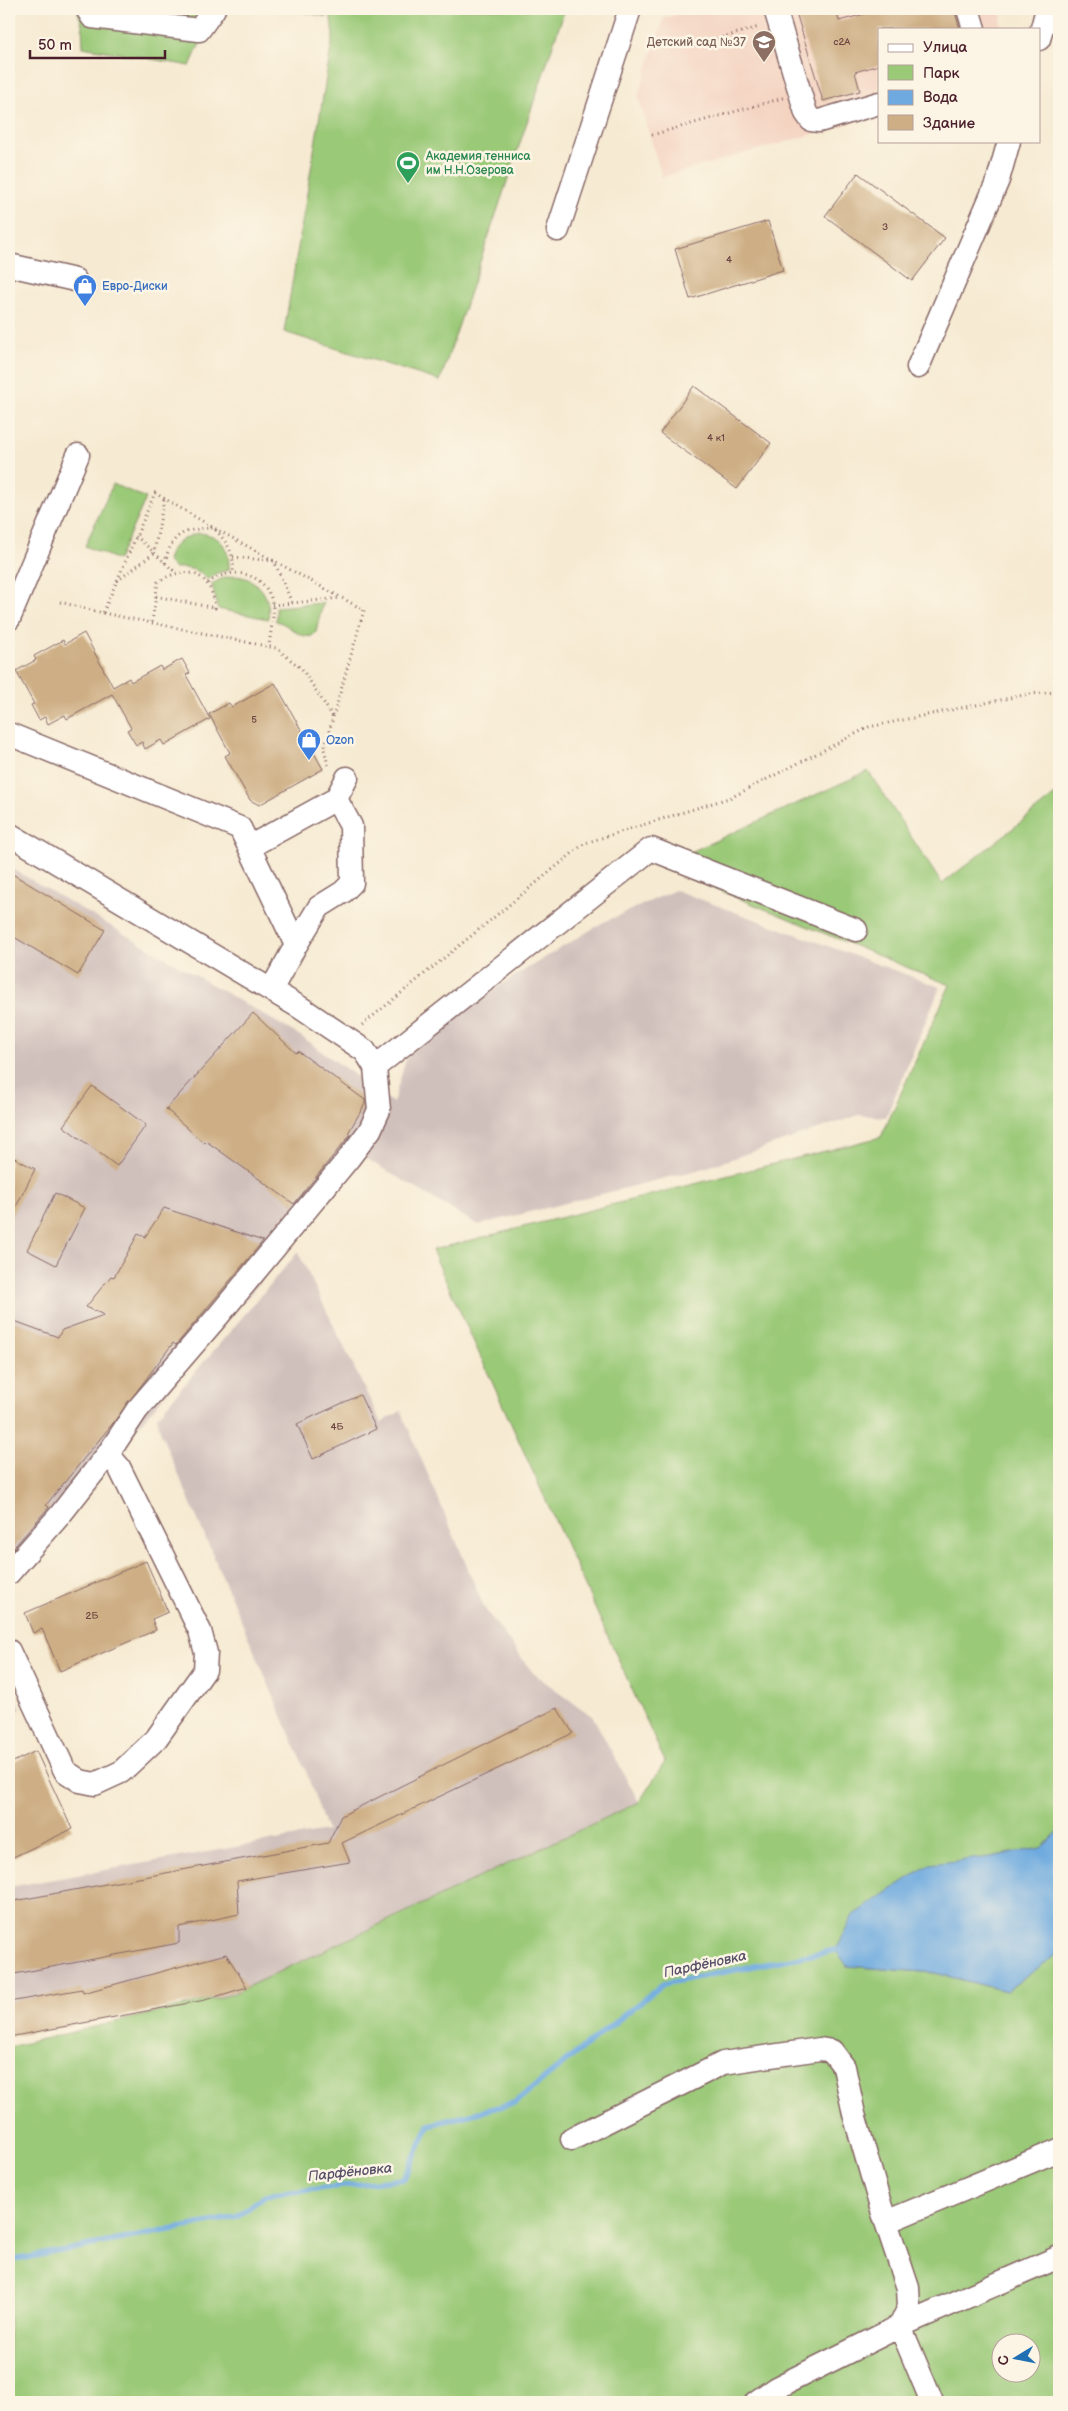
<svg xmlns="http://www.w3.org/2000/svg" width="1068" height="2411" font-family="'Balsamiq Sans',sans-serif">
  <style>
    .built { fill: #f4d3c1 }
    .industrial { fill: #d0c0bc }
    .green { fill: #9ac977; stroke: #727451; fill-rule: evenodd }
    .water { fill: #6eaadf; stroke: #5c6485 }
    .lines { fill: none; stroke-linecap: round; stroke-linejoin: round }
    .stream { stroke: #6eaadf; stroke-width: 5.5 }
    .building { fill: #ceaf85 }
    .minor-casing { stroke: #866665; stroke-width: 25 }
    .path { stroke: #866665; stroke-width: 3; stroke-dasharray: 1 4; stroke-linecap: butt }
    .minor { stroke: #fff; stroke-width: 22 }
    .labels { text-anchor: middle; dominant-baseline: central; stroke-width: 5; stroke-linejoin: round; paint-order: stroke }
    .number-label { font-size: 10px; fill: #6b4342 }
    .education-label { font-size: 12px; fill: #785e54; stroke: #fcf5e5; text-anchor: end }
    .leisure-label { font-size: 12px; fill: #27864d; stroke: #fcf5e5; text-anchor: start }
    .shop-label { font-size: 12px; fill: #366cbe; stroke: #fcf5e5; text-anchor: start }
    .water-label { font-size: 14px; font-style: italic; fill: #57506a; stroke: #fcf5e5 }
  </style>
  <rect width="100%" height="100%" fill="#fcf5e5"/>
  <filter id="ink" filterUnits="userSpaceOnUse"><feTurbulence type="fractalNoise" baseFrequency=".02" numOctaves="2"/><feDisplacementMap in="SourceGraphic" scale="10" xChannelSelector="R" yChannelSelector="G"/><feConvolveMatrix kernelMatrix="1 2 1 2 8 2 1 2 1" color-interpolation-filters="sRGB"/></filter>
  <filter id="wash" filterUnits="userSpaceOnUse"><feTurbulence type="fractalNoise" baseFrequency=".0096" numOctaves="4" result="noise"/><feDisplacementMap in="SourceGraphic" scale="20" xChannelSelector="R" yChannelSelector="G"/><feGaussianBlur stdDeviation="1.12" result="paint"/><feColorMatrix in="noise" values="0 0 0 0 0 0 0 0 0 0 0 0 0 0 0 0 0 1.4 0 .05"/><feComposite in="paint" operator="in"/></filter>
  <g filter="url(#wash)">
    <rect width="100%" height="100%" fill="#f6ead2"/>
    <path class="built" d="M695 9H1002L1000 29H879V115L662 177 638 96 664 18Z"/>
    <path class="industrial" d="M9 867 302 1037 393 1103 406 1059 431 1027 602 923 675 890 940 987 886 1117 859 1115 705 1168 478 1225 365 1158 9 1579Z
      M298 1252 381 1423 401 1411 485 1609 533 1673 593 1717 639 1802 230 1995 9 2037V1887L327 1831 307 1774 161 1434 157 1417Z
      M9 1682 21 1709 9 1714Z"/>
    <path class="green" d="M77 9H221L210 21 190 66 83 47 82 24Z
      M289 9H325L327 17Z
      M330 9H565L440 381 284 332 333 36Z
      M113 484 146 498 118 560 85 546Z
      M198 533C220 534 230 547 229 570L217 573 208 580C199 569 188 567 174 568L167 561C170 545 184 537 198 533Z
      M233 576C256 576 272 595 268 619L218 609 212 584 223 578Z
      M323 603 316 632 312 636C298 639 290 624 276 621V607Z
      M868 771 942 884 1059 792V1831L1041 1848 990 1857 847 1966 935 1973 1006 1991 1059 1953V2402H9V2235H11L9 2225V2047L230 1995 639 1802 665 1762 432 1250 881 1137 950 985 660 866ZM1000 2344H1030V2374H1000Z"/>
    <path class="water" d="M1059 1831V1953L1006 1991 935 1973 847 1966 836 1950 853 1915 930 1864 990 1857 1041 1848Z"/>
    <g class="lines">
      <path class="stream" d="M9 2261 237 2217 265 2195 404 2179 429 2125 514 2103 663 1984 836 1950"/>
    </g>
    <g id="blocks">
      <path class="building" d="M795 9H836L839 21 882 9H954L960 29H879V65L855 72 860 91 823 101Z
        M858 173 945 238 912 281 825 216Z
        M768 221 783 270 690 299 675 249Z
        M694 386 771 443 737 489 660 433Z
        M84 633 113 687 129 678 131 682 160 666 162 670 182 659 190 673 186 675 210 719 164 745 161 740 145 749 142 742 136 745 127 730 131 728 112 694 67 719 65 715 48 724 45 717 39 720 31 705 34 704 16 671 36 660 34 656 63 640 65 644Z
        M275 683 323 769 259 805 250 800 225 756 230 753 209 714 229 703 232 707Z
        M9 872 105 930 78 975 9 934Z
        M253 1013 296 1053 298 1051 365 1100V1104L348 1133 350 1135 294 1204 206 1141 204 1143 166 1109Z
        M92 1086 146 1125 117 1166 63 1126Z
        M9 1155 35 1169 9 1221Z
        M55 1193 85 1208 56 1265 27 1250Z
        M164 1208 263 1241 176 1345 173 1343 113 1423 46 1505 49 1507 9 1553V1319L58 1337 62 1330 104 1315 86 1307 111 1276 114 1277 138 1234 145 1237Z
        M360 1395 376 1429 313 1459 297 1424Z
        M146 1561 168 1612 152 1619 156 1630 60 1671 42 1629 33 1633 25 1613Z
        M557 1708 573 1733 342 1843 350 1862 237 1881 239 1914 179 1927V1943L9 1975V1902L328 1843 341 1816Z
        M36 1751 72 1829 9 1859V1764Z
        M226 1954 247 1987 205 2000 9 2037V2002L82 1989 83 1993Z"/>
    </g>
  </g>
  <g filter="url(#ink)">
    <use href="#blocks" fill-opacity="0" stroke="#866665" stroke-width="1"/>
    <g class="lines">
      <g class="minor-casing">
        <path id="minor" d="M87 9 92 17 199 30 214 9
          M775 9 806 113 811 120 819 121 879 103
          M968 9 974 29
          M1039 39 1047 9
          M558 230 630 9
          M9 265 75 280
          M918 367 998 180 1009 141
          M9 619 78 455
          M9 734 240 828 296 945 271 990
          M336 799 347 778
          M9 834 301 1008 365 1051 375 1067 379 1110 370 1130 349 1158 218 1316 137 1410 108 1454 60 1515 9 1573
          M249 847 336 799 351 826 352 883 343 892 319 907 296 945
          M375 1067 651 849 856 930
          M9 1651 65 1771 80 1781 95 1784 121 1772 156 1739 205 1670 206 1653 200 1631 119 1467 108 1454
          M572 2139 723 2063 820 2049 832 2051 844 2067 854 2114 880 2204 908 2288 909 2307 900 2326 932 2402
          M886 2222 1059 2150
          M756 2402 776 2388 900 2326 1059 2257"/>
      </g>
      <path class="path" d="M693 46 759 27
        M652 135 783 98
        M136 536 175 572
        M233 557 274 561 292 603
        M165 563C171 532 186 529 214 528 227 543 235 552 233 572
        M117 581 154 553 164 499
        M208 583C232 564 269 573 273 607 274 619 270 634 269 646
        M60 602 103 613 155 493 214 528 364 610 324 749 329 769
        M272 605 341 598
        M103 613 276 648 302 669 333 717
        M152 622 158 582C187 563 212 573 215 608L155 596
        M362 1025 585 843 732 797 869 727 1029 694 1059 692"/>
      <use href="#minor" class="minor"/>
    </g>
  </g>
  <defs>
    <g id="school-pin" transform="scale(1.25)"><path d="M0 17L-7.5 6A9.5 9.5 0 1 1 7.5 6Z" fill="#8d6e63" stroke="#fcf5e5"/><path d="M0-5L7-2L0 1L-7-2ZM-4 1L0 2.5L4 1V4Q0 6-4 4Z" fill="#fff"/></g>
    <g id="stadium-pin" transform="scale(1.25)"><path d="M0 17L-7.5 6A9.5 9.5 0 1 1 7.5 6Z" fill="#2e9e5b" stroke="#fcf5e5"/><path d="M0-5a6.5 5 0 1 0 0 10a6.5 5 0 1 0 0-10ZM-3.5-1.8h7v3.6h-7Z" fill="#fff"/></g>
    <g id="shop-pin" transform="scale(1.25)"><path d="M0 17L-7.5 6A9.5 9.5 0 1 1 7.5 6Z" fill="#3f7fe0" stroke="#fcf5e5"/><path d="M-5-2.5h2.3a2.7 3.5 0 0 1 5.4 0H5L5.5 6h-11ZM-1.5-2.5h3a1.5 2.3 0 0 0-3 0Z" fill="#fff"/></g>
  </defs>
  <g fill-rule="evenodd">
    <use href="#school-pin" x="764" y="42"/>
    <use href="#stadium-pin" x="408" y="163"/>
    <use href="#shop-pin" x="85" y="286"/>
    <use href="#shop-pin" x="309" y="740"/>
  </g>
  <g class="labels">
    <g class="number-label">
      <text x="842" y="42">с2А</text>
      <text x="885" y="227">3</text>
      <text x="729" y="260">4</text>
      <text x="716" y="438">4 к1</text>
      <text x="254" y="720">5</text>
      <text x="337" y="1427">4Б</text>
      <text x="92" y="1616">2Б</text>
    </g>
    <g class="education-label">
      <text x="746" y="42">Детский сад №37</text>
    </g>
    <g class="leisure-label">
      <text x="426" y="156">Академия тенниса<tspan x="426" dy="14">им Н.Н.Озерова</tspan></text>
    </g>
    <g class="shop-label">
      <text x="102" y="286">Евро-Диски</text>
      <text x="326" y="740">Ozon</text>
    </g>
    <g class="water-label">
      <text transform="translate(705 1964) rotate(-12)">Парфёновка</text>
      <text transform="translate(350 2172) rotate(-6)">Парфёновка</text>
    </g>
  </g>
  <rect width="1068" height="2411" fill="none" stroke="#fcf5e5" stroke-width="30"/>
  <rect x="878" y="28" width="162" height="115" fill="#fcf5e5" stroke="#b59f9b"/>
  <rect x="888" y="44" width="25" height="8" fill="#ffffff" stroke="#b59f9b"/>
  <text x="923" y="52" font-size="15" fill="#4a1f2b">Улица</text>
  <rect x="888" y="65" width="25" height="15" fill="#9ac977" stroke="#b59f9b"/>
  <text x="923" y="78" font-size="15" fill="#4a1f2b">Парк</text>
  <rect x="888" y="90" width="25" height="15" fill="#6eaadf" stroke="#b59f9b"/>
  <text x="923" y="102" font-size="15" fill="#4a1f2b">Вода</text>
  <rect x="888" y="115" width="25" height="15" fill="#ceaf85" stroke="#b59f9b"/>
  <text x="923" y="128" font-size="15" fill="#4a1f2b">Здание</text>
  <g transform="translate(1016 2358) rotate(260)"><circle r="24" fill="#fcf5e5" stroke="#b59f9b"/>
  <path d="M0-4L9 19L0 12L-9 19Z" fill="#1f6fb2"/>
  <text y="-8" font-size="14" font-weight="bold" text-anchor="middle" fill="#4a1f2b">С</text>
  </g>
  <path d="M30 50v8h135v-8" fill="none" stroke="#4a1f2b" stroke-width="2.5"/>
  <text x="38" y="50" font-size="15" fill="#4a1f2b" stroke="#fcf5e5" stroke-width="4" paint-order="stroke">50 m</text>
</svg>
